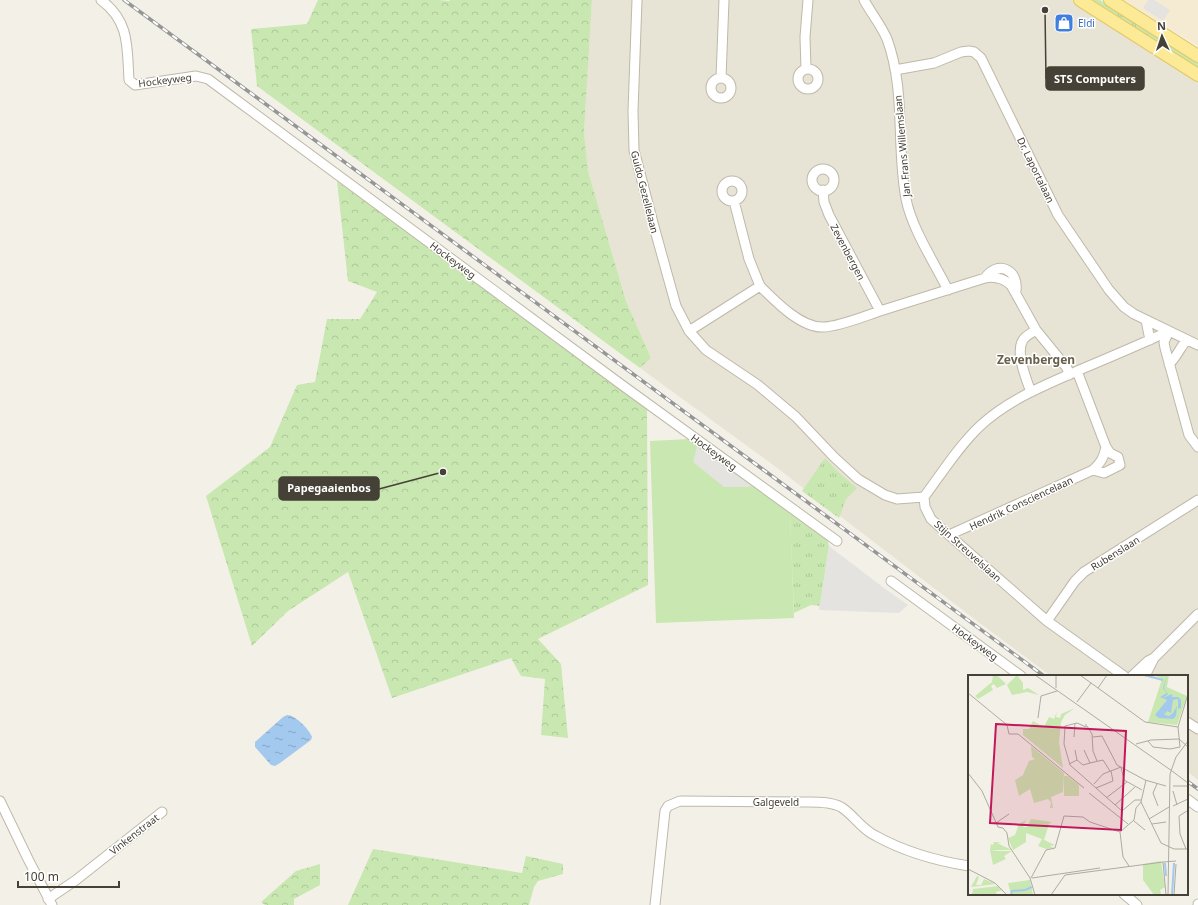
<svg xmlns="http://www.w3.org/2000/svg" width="1198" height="905" font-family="'Noto Sans',sans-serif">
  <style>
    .residential { fill: #e7e3d5 }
    .commercial { fill: #f5ead2 }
    .grass { fill: url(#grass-tufts) }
    .forest { fill: url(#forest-crowns) }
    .pitch { fill: #c9e7b0 }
    .parking { fill: #e4e3df }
    .water { fill: url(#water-ripples) }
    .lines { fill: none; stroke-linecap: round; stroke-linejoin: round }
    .minor-casing { stroke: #bfb9a9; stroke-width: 11 }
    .major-casing { stroke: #e2c965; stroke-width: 14 }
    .minor { stroke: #fff; stroke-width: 9 }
    .major { stroke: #fdea96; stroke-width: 12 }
    .rail-casing { stroke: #969696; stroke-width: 3.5 }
    .rail { stroke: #fff; stroke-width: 2; stroke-dasharray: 6; stroke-linecap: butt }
    .labels { text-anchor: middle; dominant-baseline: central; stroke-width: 3; stroke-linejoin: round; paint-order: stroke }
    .shop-label { font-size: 10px; fill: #366cbe; stroke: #fff; text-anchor: start }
    .street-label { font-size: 10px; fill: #464136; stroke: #fff }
    .quarter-label { font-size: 12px; font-weight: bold; fill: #69604d; stroke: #fff }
    .inset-river { fill: none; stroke: #a3c9ef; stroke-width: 2 }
    .inset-road { fill: none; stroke: #aeaba0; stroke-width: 1 }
    .view { fill: #c2185b; fill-opacity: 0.15; stroke: #c2185b; stroke-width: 2 }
    .inset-edge { fill: none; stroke: #464136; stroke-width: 2 }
    .leader { fill: none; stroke: #464136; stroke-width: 1.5 }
    .callout-dot { fill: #464136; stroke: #fff; stroke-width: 1.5 }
    .callout { fill: #464136; stroke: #464136; stroke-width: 1.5 }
    .callout-label { font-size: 11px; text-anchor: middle; font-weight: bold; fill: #fff }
  </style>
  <defs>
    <pattern id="grass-tufts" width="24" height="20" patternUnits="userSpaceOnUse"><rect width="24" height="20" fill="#c9e7b0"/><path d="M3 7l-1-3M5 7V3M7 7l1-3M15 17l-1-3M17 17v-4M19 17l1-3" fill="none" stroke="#aec798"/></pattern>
    <pattern id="forest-crowns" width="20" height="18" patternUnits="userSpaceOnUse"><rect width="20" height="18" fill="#c9e7b0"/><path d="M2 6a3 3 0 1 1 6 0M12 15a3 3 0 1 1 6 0" fill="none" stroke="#aec798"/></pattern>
    <pattern id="water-ripples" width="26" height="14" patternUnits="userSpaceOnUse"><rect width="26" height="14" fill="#a3c9ef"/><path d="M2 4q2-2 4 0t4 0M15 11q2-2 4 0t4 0" fill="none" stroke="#87a5c2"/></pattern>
  </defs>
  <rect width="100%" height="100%" fill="#f3f1e7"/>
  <path class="residential" d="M592 0H1072L1131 36 1198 80V780L1187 771V676H1051L977 621 772 464 640 368 651 358 626 301 588 171 584 133Z"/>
  <path class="commercial" d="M1123 0H1198V46L1134 7Z"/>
  <path class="grass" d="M1088 0H1100L1198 62V70Z
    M825 458 837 471 857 488 846 499 839 518 802 491Z
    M791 511 827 538 829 546 820 606 811 605 794 613 790 516Z"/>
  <path class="forest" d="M318 0H439L449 1 450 0H592L584 133 588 171 626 301 651 358 640 368 257 86 251 29 307 24Z
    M337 181 647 408 648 585 538 639 561 664 568 738 541 735 545 679 521 676 511 658 392 698 348 572 288 611 252 646 206 496 270 447 297 385 315 382 327 319H360L377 292 348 281Z
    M373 849 522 873 526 856 563 864V874L538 881 534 887 529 905H348Z
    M320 864V885L294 899V905H265L261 902 296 871Z"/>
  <path class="pitch" d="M689 439 790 512 794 618 656 623 650 441Z"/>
  <path class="parking" d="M1148 0H1154L1170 10 1163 21 1143 8Z
    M697 447 752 486 746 487H724L693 462Z
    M829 546 884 588 908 605 899 613 819 610Z"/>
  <path class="water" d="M287 715C295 715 309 729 312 737L311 740 280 763 275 766 271 765 255 747V742L283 717Z"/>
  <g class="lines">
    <g class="minor-casing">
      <path id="minor" d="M101 0C130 21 127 48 129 80L135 85 196 76 208 79 622 385 837 541
        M637 0 633 111 634 150 653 223 676 306 689 331 706 350 758 385 796 417 834 457 858 479 885 495 897 499 924 497
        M864 0C871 13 881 25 887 39 906 90 896 146 906 199 912 229 934 262 948 290
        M806 69 805 37 808 0
        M798 79a10 10 0 1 1 20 0a10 10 0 1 1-20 0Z
        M895 70 934 63 961 52 969 51 974 52 981 58 1058 215 1109 290 1124 307 1134 314 1198 345
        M711 88a10 10 0 1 1 20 0a10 10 0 1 1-20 0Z
        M721 78 724 0
        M812 180a11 11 0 1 1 22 0a11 11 0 1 1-22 0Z
        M722 191a10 10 0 1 1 20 0a10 10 0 1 1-20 0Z
        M985 278C997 260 1019 269 1016 291
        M760 286C775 301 801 328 823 327 838 327 865 316 880 311L829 215 824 202 823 190
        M880 311 985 278C995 276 1003 278 1011 285L1036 330 1067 368 1069 375
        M1146 320 1150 340
        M689 331 760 286 749 259 734 201
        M1169 331 1164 342 1165 348 1189 435 1198 447
        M1169 364C1177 357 1180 347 1187 340
        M1031 392C1026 379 1015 352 1023 340 1026 335 1032 333 1036 330
        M1093 470 1104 473 1120 465 1118 457 1110 453 1106 447
        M924 497C942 473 958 447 980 426 1008 400 1043 386 1077 371 1108 358 1139 345 1169 331
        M924 497 925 507 931 519 949 535 1047 621 1124 676
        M949 535 1093 470C1101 463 1104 457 1106 447L1077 371
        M891 581 1021 676
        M1047 621 1075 581 1084 572 1198 500
        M1132 676 1148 661 1154 658
        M1145 676 1154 658 1198 614
        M1187 722 1198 729
        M1187 799 1198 807
        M0 801 28 859 52 905
        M1124 894 1137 905
        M48 899 76 880 162 812
        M655 905 665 811 668 806 680 801 802 802C813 802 830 801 841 807 854 815 861 829 876 836 905 852 937 861 969 866
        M1198 905V904"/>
    </g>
    <g class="major-casing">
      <path id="major" d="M1080 0 1198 75
        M1110 0 1198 56"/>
    </g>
    <use href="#minor" class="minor"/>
    <use href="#major" class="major"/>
    <g class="rail-casing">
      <path id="rail" d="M124 0 1044 676
        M1187 781 1198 789"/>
    </g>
    <use href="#rail" class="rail"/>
  </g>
  <defs>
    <g id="shop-square" transform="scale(1)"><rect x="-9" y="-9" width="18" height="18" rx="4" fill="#3f7fe0" stroke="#fff"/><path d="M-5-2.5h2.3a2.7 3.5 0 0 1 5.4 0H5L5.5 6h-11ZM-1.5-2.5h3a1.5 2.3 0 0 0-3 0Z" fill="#fff"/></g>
  </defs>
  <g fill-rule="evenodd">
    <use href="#shop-square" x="1064" y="23"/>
  </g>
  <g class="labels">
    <g class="shop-label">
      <text x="1078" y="23">Eldi</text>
    </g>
    <g class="street-label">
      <text transform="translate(165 80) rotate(-7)">Hockeyweg</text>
      <text transform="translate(902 146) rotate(-95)">Jan Frans Willemslaan</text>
      <text transform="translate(1036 170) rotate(64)">Dr. Laportalaan</text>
      <text transform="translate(645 192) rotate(76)">Guido Gezellelaan</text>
      <text transform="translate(848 252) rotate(62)">Zevenbergen</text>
      <text transform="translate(453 260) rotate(37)">Hockeyweg</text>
      <text transform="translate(714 452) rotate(36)">Hockeyweg</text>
      <text transform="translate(1021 503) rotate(-25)">Hendrik Consciencelaan</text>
      <text transform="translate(968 551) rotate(42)">Stijn Streuvelslaan</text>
      <text transform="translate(1115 553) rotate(-32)">Rubenslaan</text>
      <text transform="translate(975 642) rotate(36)">Hockeyweg</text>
      <text x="776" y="802">Galgeveld</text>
      <text transform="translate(134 834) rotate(-38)">Vinkenstraat</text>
    </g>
    <g class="quarter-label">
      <text x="1036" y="359">Zevenbergen</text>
    </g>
  </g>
  <g transform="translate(968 675)">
    <rect width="220" height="220" fill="#f3f1e7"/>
    <path d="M25 0H29L38 9 29 13 24 7ZM22 175 30 176H44L36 181 38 184 25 190ZM193 186 197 212 192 215 193 218 191 220H186L175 205V189ZM9 201 11 202 8 210H13L16 204 28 209 3 212ZM62 205 65 220H43L40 208ZM30 211 35 215 28 217 29 220H4L5 214Z" fill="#c9e7b0"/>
    <path d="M49 0 55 8V15L60 13 71 20 59 17 44 20 39 10ZM186 0H201L199 12 219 21 209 50 180 47 194 4ZM24 7 26 9 23 11 25 15 10 24 7 21ZM107 33 97 40 93 47 91 67 95 93 55 60V54H61L65 46 76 52 81 42 86 44 89 36 88 42 92 43 93 39ZM63 71 96 98 95 117 83 122 85 133H82L83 127 80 124 66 128 62 114 51 121 47 105 55 100 61 86 67 84 64 82ZM63 144 84 147 81 149 76 165 87 170 82 171 86 173 78 174 70 171 74 164 58 158V167L45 175 40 163 47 160 51 149 58 145 55 152H59ZM26 167H34L29 168 44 175H22L23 169 25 170Z" fill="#c9e7b0"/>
    <path d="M96 101H100L111 110V121H96Z" fill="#c9e7b0"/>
    <path d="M199 0 196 13 200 19 195 23 204 19V22H210L213 25V33L210 34V24L205 25 203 38 199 36 197 39 194 35 197 40 201 41 205 38 209 31 208 41 205 44 191 43 187 40 199 25 192 22 199 18 195 13Z" fill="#a3c9ef"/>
    <path class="inset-river" d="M176 0 195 5M197 188 198 201M43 220 44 216 57 215 64 212M204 220 206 188"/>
    <path class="inset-road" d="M67 0 204 96M88 0V13M112 0 177 47 210 52M130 13 139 0M0 18 39 50 41 59H50L116 113M109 27 123 8M70 43 73 21 89 16M118 49V52L109 48 97 51 96 69 102 90 154 136 167 125H173M119 51 124 59 125 76 129 86M106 62 107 48M125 62 134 61 149 90 177 105 198 111M180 66 185 72 202 74 212 72 210 52 220 19M168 69 183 65 211 64 220 72M109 85 115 90 122 88 116 75M122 88 135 85 142 96M101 89 109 85 107 75M153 92 156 105 174 115M204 96 220 108M0 98 14 116 30 152 35 153 39 158 41 171 62 203 67 220M178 105 173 127 193 168 206 174H220M126 109 135 99 153 92M189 109 185 118 190 131M205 111H220M128 113 145 106 143 96M205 116 209 130M121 118 160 149M138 123 159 107M147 130 167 112M205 131 220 124M181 144 201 132M166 146 177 155M28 148 41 139M184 149 198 147M152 157 166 145 168 133 173 127M152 157 155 182 161 191M218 174 212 159 211 141 219 136M0 194 27 208 39 220M63 203 78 175 87 173 96 141 115 142 122 147 152 157M64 203 132 193M83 220 97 200 195 187M198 220 195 187 208 186M200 220 202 99 208 82 220 66M206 220 208 189"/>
    <path class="view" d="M28 49 158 56 153 155 22 148Z"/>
    <rect width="220" height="220" class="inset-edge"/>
  </g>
  <path class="leader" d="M1045 10L1046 79M443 472L379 489"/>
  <g class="callout-dot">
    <circle cx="1045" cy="10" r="4"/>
    <circle cx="443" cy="472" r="4"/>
  </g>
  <g class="callout">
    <rect x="1046" y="67" width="98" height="23" rx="4"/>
    <rect x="279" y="477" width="100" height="23" rx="4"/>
  </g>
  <g class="callout-label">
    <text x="1095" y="83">STS Computers</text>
    <text x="329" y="492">Papegaaienbos</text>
  </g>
  <g transform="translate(1162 36) rotate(357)" stroke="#ffffff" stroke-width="3" paint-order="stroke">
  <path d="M0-3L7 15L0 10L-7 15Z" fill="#464136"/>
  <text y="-6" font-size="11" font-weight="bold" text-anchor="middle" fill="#464136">N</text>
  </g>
  <path d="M18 881v6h101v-6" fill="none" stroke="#464136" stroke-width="2"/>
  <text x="24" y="881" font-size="12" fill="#464136" stroke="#ffffff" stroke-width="3" paint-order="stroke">100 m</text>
</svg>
